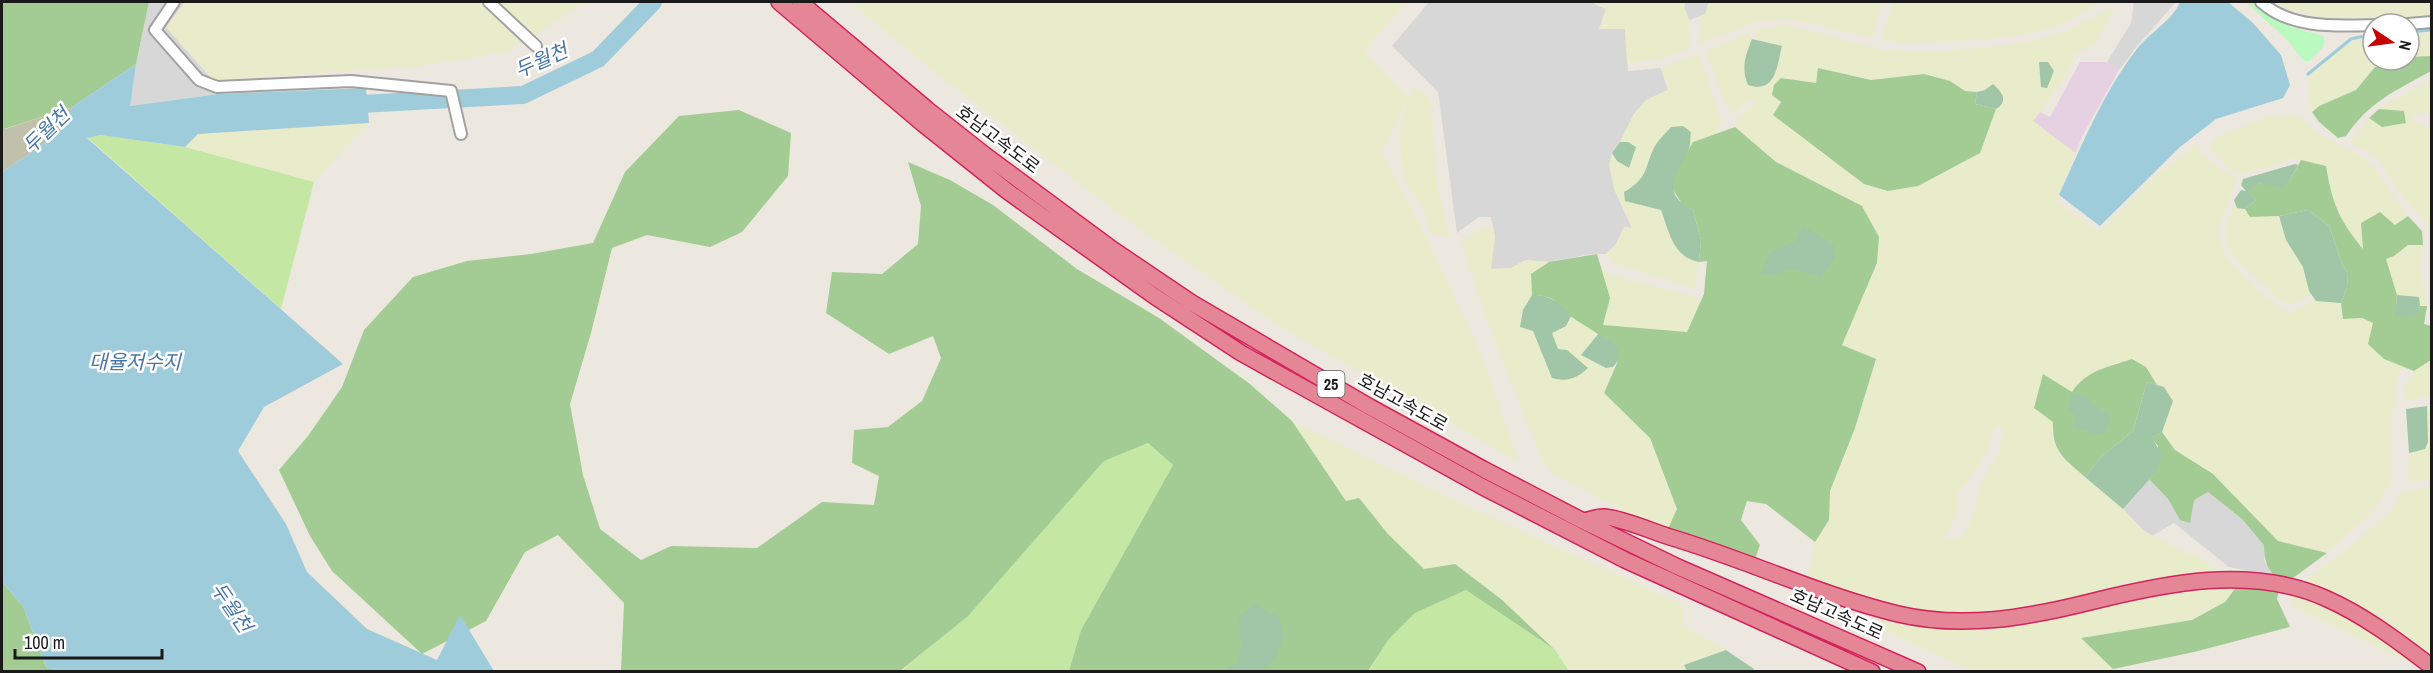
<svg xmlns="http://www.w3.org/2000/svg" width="2433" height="673" font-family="'Archivo Narrow','Noto Sans KR',sans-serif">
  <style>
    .residential { fill: #d8d7d7 }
    .industrial { fill: #e5d1e1 }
    .construction { fill: #c0c0ab }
    .farmland { fill: #e9ecca; fill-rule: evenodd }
    .grass { fill: #c4e8a4 }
    .forest { fill: #a3cc94 }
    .cemetery { fill: #a1c5a7 }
    .park { fill: #baf9c0 }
    .water { fill: #9fccdb }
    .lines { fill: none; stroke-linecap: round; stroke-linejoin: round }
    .stream { stroke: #9fccdb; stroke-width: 3 }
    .river { stroke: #9fccdb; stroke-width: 18 }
    .minor-casing { stroke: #a1a1a1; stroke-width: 14 }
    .highway-casing { stroke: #d3235c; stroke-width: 18 }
    .minor { stroke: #fff; stroke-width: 10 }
    .highway { stroke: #e58696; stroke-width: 15 }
    .labels { text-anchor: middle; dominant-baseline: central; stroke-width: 5; stroke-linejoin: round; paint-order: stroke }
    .shield { fill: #fff; stroke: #5f5f5f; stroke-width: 1.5 }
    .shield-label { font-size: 16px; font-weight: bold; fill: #1a1a1a }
    .street-label { font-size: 18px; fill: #1a1a1a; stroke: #fff }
    .water-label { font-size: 20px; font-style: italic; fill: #4876a8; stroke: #fff }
  </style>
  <rect width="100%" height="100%" fill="#ece8df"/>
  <path class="residential" d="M149 2H185L166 27 213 80 218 94 129 106 136 64Z
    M1429 2H1591L1606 9 1600 29H1625L1628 71 1661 68 1668 90 1646 100 1634 114 1620 142 1612 153 1614 189 1632 228 1624 227 1616 244 1606 254H1591L1549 262 1526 260 1511 268 1490 269 1495 237 1491 217H1479L1457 233 1438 92 1392 46Z
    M1686 2H1709L1705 14 1689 20 1684 7Z
    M2134 2H2176L2138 45 2119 70 2107 62 2131 23Z
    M2149 479 2168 499 2180 520 2194 500 2208 492 2242 519 2265 545 2264 561 2274 576 2229 567 2174 523 2152 536 2144 531 2123 509Z"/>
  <path class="industrial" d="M2080 62H2107L2119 70 2084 133 2075 153 2033 121 2040 112 2050 117Z"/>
  <path class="construction" d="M72 107 67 125 35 150 2 172V124L5 129Z"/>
  <path class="farmland" d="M185 2H583L552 24 505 52 411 67 213 80 166 27Z
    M850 2H1406L1364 51 1409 97 1382 152 1424 232 1480 351 1519 462 1277 325 1119 214 927 66Z
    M1591 2H1686L1684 7 1689 20 1690 48 1665 58 1627 64 1625 29H1599L1606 9Z
    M1709 2H1882L1873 38 1787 18 1752 23 1699 45V17L1705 14Z
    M1893 2H2102L2063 24 2036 32 1991 39 1904 43 1882 39Z
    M2277 2H2431V18L2319 17 2288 9Z
    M2117 5 2094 45 2077 53 2067 73 2033 121 2075 153 2056 202 2098 230 2102 229 2158 174 2200 142V152L2223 171 2237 178 2218 230 2225 255 2257 290 2287 312 2302 308 2314 299 2341 303 2343 319 2362 318 2373 323 2384 359 2403 366 2396 384 2395 403 2392 411 2391 484 2372 512 2327 553 2278 541 2213 474 2175 450 2162 432 2173 401 2164 387 2157 385 2146 367 2132 360 2095 371 2080 381 2053 422 2052 438 2060 456 2123 509 2144 531 2188 554 2199 555 2219 574 2240 582 2225 602 2192 620 2081 638 2113 669 2109 671 1973 672 1880 628 1877 616 1807 583 1815 542 1829 520 1830 491 1855 428 1876 360 1841 345 1877 263 1862 206 1776 162 1735 127 1737 120 1756 103 1753 100 1747 101 1732 114 1725 102 1706 51 1748 33 1752 39 1745 55 1781 46 1758 41 1754 31 1784 24 1883 50 1938 52 2018 44 2065 32ZM1819 68 1871 80 1924 74 1950 81 1965 91 1985 90 1993 85 2001 106 1996 109 1980 153 1773 114 1781 102 1782 78 1816 84ZM1998 425 2003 429 1999 451 1981 484 1973 518 1961 538 1943 541 1959 508 1956 494 1967 483 1989 449 1990 436Z
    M2431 33V56L2409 57V34Z
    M2373 37V60H2399L2375 67 2356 90 2319 106 2312 112 2309 100 2310 76 2340 49 2360 38Z
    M1698 54 1722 120 1717 133 1694 142 1689 148 1691 132 1655 146 1647 171 1626 201 1661 210 1670 236 1690 260 1699 262 1695 288 1612 263 1606 254 1616 244 1624 227 1632 228 1614 189 1609 165 1612 153 1617 161 1628 142H1620L1634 114 1646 100 1668 90 1661 68Z
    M2431 79V114H2413V123L2426 125 2431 130V229L2394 185 2378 159 2369 152 2349 143 2369 118 2382 127 2404 111 2379 109Z
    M1414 86 1431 100 1437 183 1450 238 1430 233 1424 210 1403 179 1399 125Z
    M2293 115 2302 119 2319 134 2355 153 2373 166 2408 216 2364 250 2346 228 2331 197 2326 166 2292 158 2272 167 2242 173 2232 171 2210 150V143L2216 137 2268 117Z
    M369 123 314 182 185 147 198 134Z
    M2234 200 2237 208 2245 209 2250 216H2279L2286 240 2304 267 2311 293 2304 299 2290 305 2275 297 2229 252 2225 229 2230 218Z
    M1485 227H1493L1495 237 1491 269 1511 268 1526 260 1549 262 1531 274 1532 295 1523 310 1520 327 1533 331 1539 347 1558 349 1552 333 1566 326 1571 316 1599 333 1581 355 1606 368 1613 367 1604 393 1650 438 1677 509 1666 533 1552 473 1541 458 1488 323 1461 241Z
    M2408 245H2423L2420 271 2427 306H2420L2419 297 2397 295 2386 259 2394 256Z
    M1602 270 1615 276 1696 297 1700 303 1687 332 1603 325 1610 298Z
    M2431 360V401L2429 396 2406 400 2405 388 2414 371Z
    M2427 406 2431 413V479L2407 482 2409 453H2413L2428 442Z
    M1292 421 1465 505 1682 604 1683 625 1726 650 1685 664 1687 671H1569L1555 650 1501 599 1455 564 1424 569 1388 534 1359 498 1347 502Z
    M2431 488V671H2427L2295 607 2290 596 2297 587 2338 556 2390 512 2404 491Z"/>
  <path class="grass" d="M100 135 185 147 314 182 281 309 87 137Z
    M1148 443 1173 465 1081 630 1069 671 900 672 968 615 1104 461Z
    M1466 590 1555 650 1569 671 1368 672 1389 639 1415 613Z"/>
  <path class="forest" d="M2 2H149L136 64 72 107 4 129 2 124Z
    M2431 56V71C2394 92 2371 100 2346 136L2338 138 2319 122 2312 112 2319 106 2356 90 2375 67 2399 60H2409V57Z
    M1818 68 1871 80 1924 74 1950 81 1965 91 1977 92 1975 104 1996 109 1980 153 1918 186 1888 191 1864 184 1773 115 1781 102 1772 95 1774 85 1781 78 1816 83Z
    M2379 109 2404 111 2406 123 2382 127 2369 118Z
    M739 110 791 133 788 176 742 232 710 247 647 235 612 248 591 333 570 404 583 475 600 529 641 560 671 546 757 548 822 502 874 505 879 476 852 463 854 430 888 427 922 401 941 358 933 336 889 354 826 313 832 272 882 274 918 244 921 206 908 162 950 180 993 205 1077 269 1159 318 1250 384 1292 421 1346 501 1359 498 1388 534 1424 569 1455 564 1501 599 1555 650 1466 590 1415 613 1389 639 1368 671H1069L1081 630 1173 465 1148 443 1104 461 968 616 900 671H621L624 603 558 535 525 552 486 621 422 654 332 571 310 536 279 470 308 436 342 387 364 330 413 277 467 261 531 254 593 243 625 172 679 116Z
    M1735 127 1776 162 1862 206 1879 237 1877 263 1842 345 1876 359 1855 428 1830 491 1829 520 1815 542 1766 504 1747 501 1741 520 1760 545 1752 568 1666 533 1677 509 1650 438 1604 393 1618 361 1617 348C1603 336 1588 328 1573 318 1555 306 1561 296 1532 295L1531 274 1549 262 1597 254 1610 298 1603 325 1687 332 1704 294 1707 261 1699 262 1701 240 1693 210 1683 205 1673 190V176L1693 142Z
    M2301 160 2326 166C2332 203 2339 220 2363 249L2361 223 2380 212 2395 225 2408 216 2422 231 2423 245H2408L2394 256 2386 259 2397 295 2396 306 2415 316 2420 306H2427L2424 324 2431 326V360L2414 371 2384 359 2368 344 2373 323 2362 318 2343 319 2341 303 2347 287 2348 274 2342 264 2329 226 2308 210 2279 216 2250 217 2245 209 2256 200 2247 191 2261 183 2289 182Z
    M2132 359 2146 367 2157 385 2147 382 2133 431 2102 456 2085 477C2064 458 2052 452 2053 422L2034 408 2043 374 2072 392C2086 370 2109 367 2132 359Z
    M2162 432 2175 450 2213 474 2278 541 2327 553 2293 578 2281 580C2267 572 2264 560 2264 545L2242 519 2208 492 2194 500 2190 523 2180 520 2168 499 2149 479 2155 473 2158 446 2151 437Z
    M2 582 23 606 46 667 59 671H2Z
    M2240 582 2279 589 2277 599 2290 627 2194 652 2113 669 2081 638 2192 620 2225 602Z"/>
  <path class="cemetery" d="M1752 39 1782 46C1777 66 1776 94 1748 85 1741 68 1745 56 1752 39Z
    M2039 62H2048L2054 71 2047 88 2041 87Z
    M1993 84C2002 92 2009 101 1996 109L1975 104 1977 92 1985 90Z
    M1683 126 1691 132C1690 138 1691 145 1688 151 1676 176 1659 192 1693 210L1701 240 1699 262C1673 257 1669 232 1661 210L1625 201 1624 192C1649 178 1644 167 1655 146 1659 139 1666 133 1671 127Z
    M1620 142H1628L1636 147 1629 168 1617 161 1612 153Z
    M2295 164 2298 165 2289 182 2281 188 2261 183 2248 191 2256 200 2245 209 2237 208 2234 200 2241 190 2246 191 2241 185 2243 179Z
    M2308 210 2329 226 2342 264 2348 274 2347 287 2341 303 2316 301 2309 291 2303 267 2286 240 2279 216Z
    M1803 226 1834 245 1835 258 1821 277 1791 269 1772 275 1761 274 1769 253 1794 242Z
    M1532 295C1551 295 1560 303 1571 316L1566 326 1552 333 1558 349 1567 350 1588 368C1576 379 1567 382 1552 378L1533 331 1520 327 1523 310Z
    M2397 295 2419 297 2420 306 2416 316 2395 317Z
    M1599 333 1618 348V361L1613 367 1606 368 1581 355Z
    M2147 382 2164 387 2173 401 2162 432 2152 437 2162 456 2155 473 2123 509 2085 477 2102 456 2133 431Z
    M2072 393 2088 397 2095 406 2111 416 2105 433H2091L2073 426 2076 415 2068 412Z
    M2427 406 2428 442 2425 449 2409 453 2406 409Z
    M1254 604 1279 617 1284 634 1275 660 1260 671H1220L1236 664 1241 647 1239 617Z
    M1726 650 1754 669 1753 671H1687L1684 665Z"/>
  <path class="park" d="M2246 2H2252C2272 22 2297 29 2324 36V46L2310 61H2304L2287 40Z"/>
  <path class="water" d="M2180 2H2228L2253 23 2281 55 2290 85 2283 98 2216 119 2180 147 2100 226 2059 195C2082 145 2103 93 2137 49 2150 32 2172 21 2180 2Z
    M136 64 130 106 218 94 366 88 369 123 198 134 185 147 100 135 87 138 343 364 264 407 238 451 286 524 307 572 367 629 437 660 460 615 494 671 59 672 46 667 23 606 2 582V172L35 150 66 125 72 107Z"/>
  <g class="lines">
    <path class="stream" d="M2409 32 2432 30
      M2308 74 2351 39 2373 34"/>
    <path class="river" d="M343 105 523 95 598 59 653 2"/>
    <g class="minor-casing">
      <path id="minor" d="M174 2 155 30 199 80 217 87 351 81 451 91 461 134
        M489 2 536 46
        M2261 2C2291 29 2336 26 2373 25
        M2408 24 2432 22"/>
    </g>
    <g class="highway-casing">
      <path id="highway" d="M779 2 923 124 1007 191 1154 296 1241 353 1481 486 1625 560 1872 672
        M800 2 928 110 985 155 1112 249 1192 303 1370 407 1483 469 1583 521 1678 567 1918 672
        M1583 521C1590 520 1598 516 1605 517 1621 518 1654 532 1670 537 1747 560 1820 595 1898 614 1962 629 2026 618 2090 602 2166 583 2250 565 2325 598 2364 615 2398 641 2432 667"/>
    </g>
    <use href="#minor" class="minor"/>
    <use href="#highway" class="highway"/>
  </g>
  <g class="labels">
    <rect class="shield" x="1317.5" y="371" width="27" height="26" rx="4.5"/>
    <g class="shield-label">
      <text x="1331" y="384">25</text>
    </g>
    <g class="street-label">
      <text transform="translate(998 139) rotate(37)">호남고속도로</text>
      <text transform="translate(1403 402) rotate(29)">호남고속도로</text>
      <text transform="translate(1837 614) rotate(24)">호남고속도로</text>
    </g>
    <g class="water-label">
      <text transform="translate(541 60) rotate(-24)">두월천</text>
      <text transform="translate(46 130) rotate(-44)">두월천</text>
      <text x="135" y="361">대율저수지</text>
      <text transform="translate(232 607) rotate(56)">두월천</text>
    </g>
  </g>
  <rect width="2433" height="673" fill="none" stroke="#1a1a1a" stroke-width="6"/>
  <g transform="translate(2391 42) rotate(103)"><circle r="28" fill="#ffffff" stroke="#a3a3a3" stroke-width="1.5"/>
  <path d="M0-4.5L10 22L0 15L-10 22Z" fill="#c40501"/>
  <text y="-9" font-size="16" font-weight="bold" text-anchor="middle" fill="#1a1a1a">N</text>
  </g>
  <path d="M15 649v9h147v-9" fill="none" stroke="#1a1a1a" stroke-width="3"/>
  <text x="24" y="649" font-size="18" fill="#1a1a1a" stroke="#ffffff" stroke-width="4.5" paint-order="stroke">100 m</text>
</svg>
